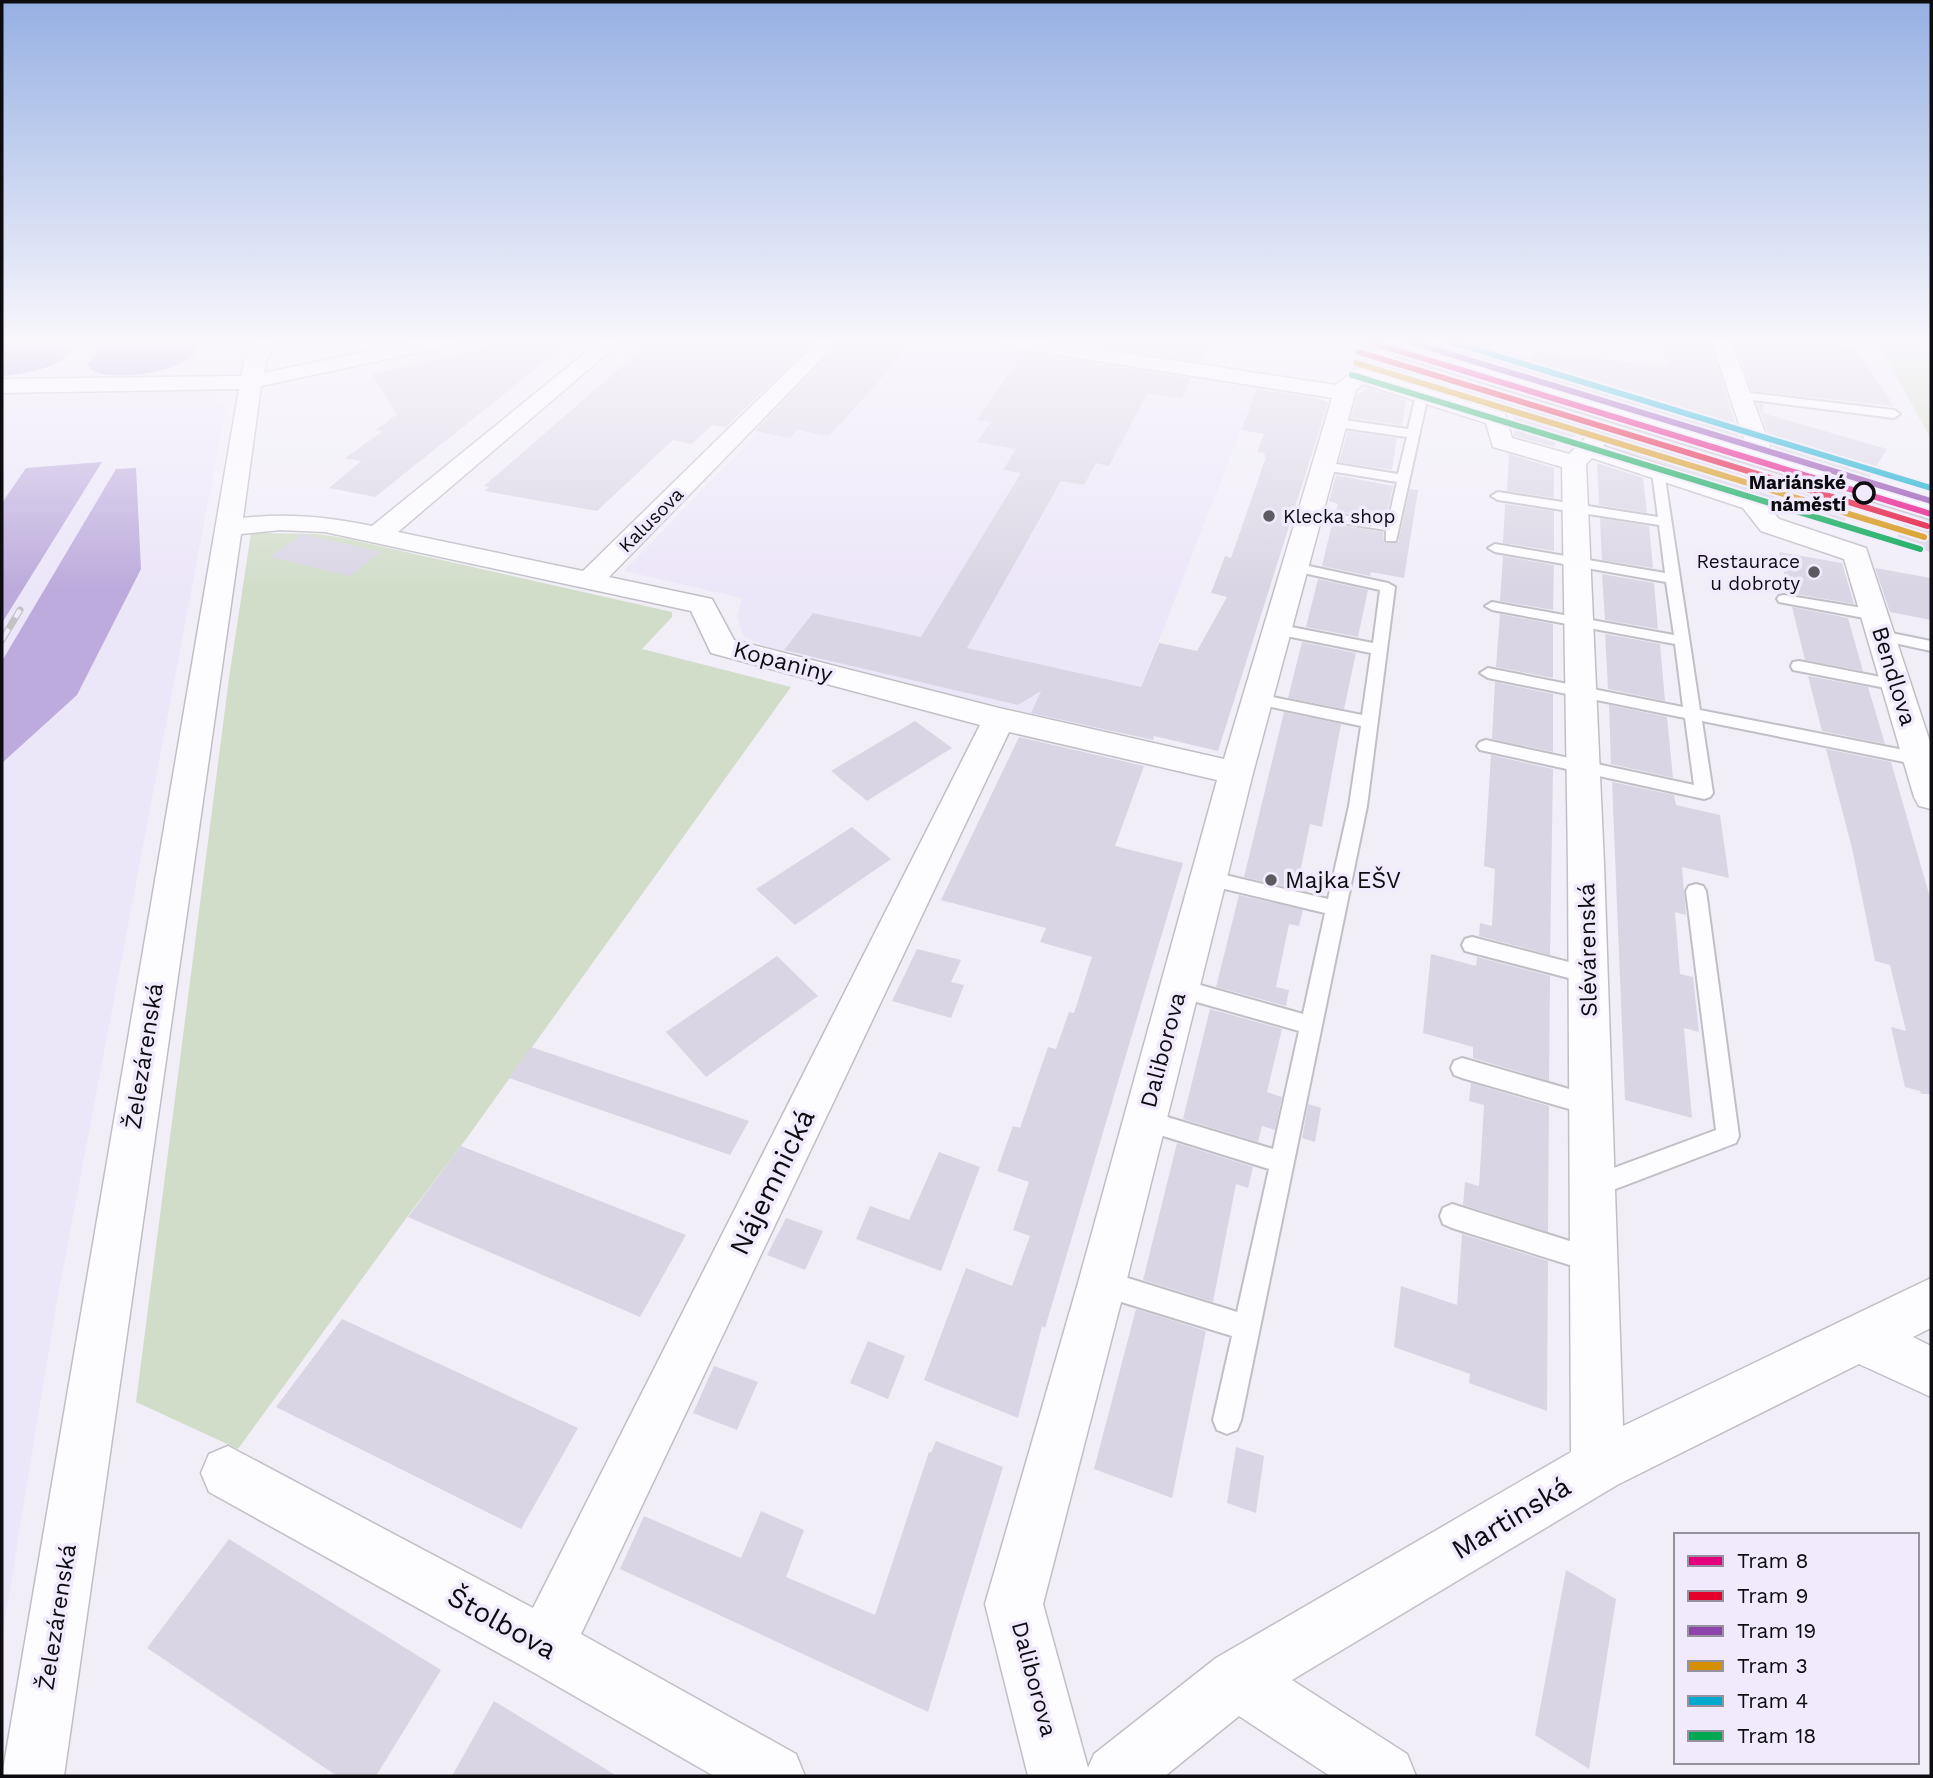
<svg xmlns="http://www.w3.org/2000/svg" width="1933" height="1778" font-family="'Work Sans',sans-serif">
  <style>
    .built { fill: #ece6f9 }
    .green { fill: #d2ddc9 }
    .water { fill: #bcabdc }
    .building { fill: #dad5e4 }
    .lines { fill: none; stroke-linecap: round; stroke-linejoin: round }
    .service-casing { stroke: #c1bfc6; stroke-width: 4 }
    .minor-casing { stroke: #c1bfc6; stroke-width: 3 }
    .secondary-casing { stroke: #c1bfc6; stroke-width: 4 }
    .service { fill: #fdfcfe; fill-rule: evenodd }
    .minor { fill: #fdfcfe; fill-rule: evenodd }
    .secondary { fill: #fdfcfe; fill-rule: evenodd }
    .rail-casing { stroke: #c3c2c5; stroke-width: 7 }
    .rail { stroke: #f0eafc; stroke-width: 4.5; stroke-dasharray: 13; stroke-linecap: butt }
    .tram-1-casing { stroke: #f0eafc; stroke-width: 10 }
    .tram-2-casing { stroke: #f0eafc; stroke-width: 10 }
    .tram-3-casing { stroke: #f0eafc; stroke-width: 10 }
    .tram-4-casing { stroke: #f0eafc; stroke-width: 10 }
    .tram-5-casing { stroke: #f0eafc; stroke-width: 10 }
    .tram-6-casing { stroke: #f0eafc; stroke-width: 10 }
    .tram-1 { stroke: #e5007d; stroke-width: 6 }
    .tram-2 { stroke: #e4002b; stroke-width: 6 }
    .tram-3 { stroke: #8e44ad; stroke-width: 6 }
    .tram-4 { stroke: #d48f03; stroke-width: 6 }
    .tram-5 { stroke: #00a9ce; stroke-width: 6 }
    .tram-6 { stroke: #00a651; stroke-width: 6 }
    .stop-dot { fill: #f0eafc; stroke: #0d0c11; stroke-width: 3.5 }
    .poi-dot { fill: #5d5b62; stroke: #f0eafc; stroke-width: 2.5 }
    .labels { text-anchor: middle; dominant-baseline: central; stroke-width: 7; stroke-linejoin: round; paint-order: stroke }
    .far-stop-label { font-size: 19px; font-weight: bold; fill: #0d0c11; stroke: #f0eafc; text-anchor: end }
    .far-poi-label { font-size: 19px; fill: #0d0c11; stroke: #f0eafc; text-anchor: start }
    .far-street-label { font-size: 19px; fill: #0d0c11; stroke: #f0eafc }
    .street-label { font-size: 23px; fill: #0d0c11; stroke: #f0eafc }
    .poi-label { font-size: 23px; fill: #0d0c11; stroke: #f0eafc; text-anchor: start }
    .near-street-label { font-size: 28px; fill: #0d0c11; stroke: #f0eafc }
  </style>
  <rect width="100%" height="100%" fill="#f1eef8"/>
  <path class="built" d="M848 340H942L1257 388 1122 735 785 655 743 636 737 616 742 598 624 571Z
    M213 392 226 407 56 1306 2 1638V396Z"/>
  <path class="green" d="M1876 340 1920 344 1931 361V439Z
    M251 533 317 534 344 538 672 612V617L642 649 791 687 461 1146 407 1217 238 1449 136 1402 229 678Z"/>
  <path class="water" d="M2 340H74L76 343C67 368 24 374 2 376Z
    M120 340H199L201 344C189 373 115 383 91 370L87 364 98 350Z
    M102 462 2 623V503L26 468Z
    M136 468 141 569 77 695 2 763V661L116 469Z"/>
  <path class="building" d="M518 340H572L375 497 329 488 361 461 345 458 383 431 376 430 397 414 372 374Z
    M652 340H816L726 427 712 425 692 444 673 440 597 511 484 491 489 487 484 486Z
    M842 340 907 350 829 436 797 430 790 438 755 431Z
    M1055 340H1107L1158 347 1161 340H1209L1199 362Z
    M1459 340H1490L1492 348 1530 358 1536 352 1668 366 1661 340H1709L1742 443 1460 358Z
    M1734 340H1787L1855 347 1894 406 1752 391Z
    M1024 352 1191 378 1182 398 1147 393 1109 466 1096 463 1084 485 1061 481 967 648 1141 687 1159 643 1197 651 1227 597 1211 593 1225 556 1231 558 1266 457H1264L1265 453 1257 452 1264 434 1241 430 1257 389 1320 399 1328 403 1218 751 1154 736 1153 740 1031 713 1041 691 1018 705 784 650 813 613 921 637 1021 473 1003 470 1016 449 977 442 991 422 977 420Z
    M1403 360 1413 363 1409 382 1385 374Z
    M1462 378 1753 468 1857 499 1843 524 1607 445 1608 440 1602 434 1555 438V447L1514 436V414L1463 398Z
    M1367 388 1406 400 1402 425 1351 418 1357 395Z
    M1757 403 1764 404 1762 413 1887 449 1868 480 1775 452Z
    M1348 431 1397 438 1392 470 1339 462Z
    M1509 454 1554 468V498L1507 491Z
    M1597 463 1643 478 1647 513 1599 505Z
    M1336 475 1393 486 1386 519 1336 511 1338 504 1329 501Z
    M1410 489 1418 490 1404 578 1371 572 1370 576 1322 566 1332 524 1383 532 1384 543H1398Z
    M1505 504 1554 511V551L1503 543Z
    M1909 515 1931 521V552L1895 541Z
    M1600 518 1649 526 1653 568 1602 560Z
    M302 534 381 552 350 576 270 557Z
    M1779 552 1842 563 1854 604 1789 593Z
    M1503 556 1554 565 1553 610 1500 601Z
    M1875 568 1931 578V620L1890 612Z
    M1602 574 1654 583 1658 629 1605 620Z
    M1318 579 1368 590 1358 637 1306 627Z
    M1792 607 1848 618 1863 671 1805 660Z
    M1500 614 1553 624V678L1496 667Z
    M1605 634 1660 644 1665 701 1608 689Z
    M1302 642 1356 653 1344 709 1288 698Z
    M1808 676 1868 687 1885 744 1822 731Z
    M1495 682 1553 694V752L1492 739Z
    M1609 705 1667 717 1673 778 1611 764Z
    M1284 712 1341 724 1322 827 1310 824 1299 877 1310 880 1308 892 1244 877Z
    M915 721 952 748 867 801 831 771Z
    M1019 737 1144 766 1115 846 1183 863 1045 1328 1042 1326 1018 1418 924 1380 966 1268 1012 1286 1030 1236 1013 1230 1029 1182 997 1171 1013 1126 1020 1128 1048 1047 1056 1049 1069 1012 1074 1013 1092 957 1040 942 1046 928 941 900Z
    M1826 749 1891 762 1931 901V1094H1921L1920 1091 1905 1087 1891 1027 1906 1031 1890 965 1875 961 1852 848Z
    M1491 755 1553 769 1550 955 1479 936 1480 923 1492 926 1495 869 1484 866Z
    M1612 782 1674 795 1676 805 1720 815 1729 878 1682 867 1686 915 1675 912 1680 974 1693 977 1699 1032 1684 1028 1692 1118 1625 1100Z
    M852 827 891 859 795 925 756 889Z
    M1239 895 1303 910 1299 926 1289 924 1276 987 1289 990 1286 1006 1216 987Z
    M917 949 961 960 951 982 964 985 951 1018 892 1001Z
    M1431 954 1476 966 1477 957 1550 976 1549 1081 1473 1058V1047L1423 1033Z
    M777 956 818 996 706 1077 666 1032Z
    M1210 1009 1282 1029 1267 1092 1282 1097 1275 1130 1262 1126 1258 1142 1183 1119Z
    M531 1047 673 1095 749 1121 730 1155 509 1078Z
    M1471 1083 1549 1106 1548 1232 1463 1205 1465 1182 1479 1186 1484 1105 1469 1101Z
    M1308 1104 1321 1108 1315 1142 1302 1138Z
    M1177 1143 1253 1167 1248 1188 1236 1184 1213 1302 1143 1280Z
    M461 1146 686 1235 640 1317 408 1217Z
    M939 1152 980 1167 941 1271 856 1239 870 1206 909 1220Z
    M786 1218 823 1231 805 1270 767 1255Z
    M1462 1234 1548 1261 1547 1411 1469 1383 1470 1374 1394 1347 1401 1286 1457 1305Z
    M1136 1309 1206 1331 1172 1498 1094 1469Z
    M342 1319 578 1428 521 1529 276 1407Z
    M868 1341 905 1356 888 1399 850 1383Z
    M714 1366 758 1382 737 1430 693 1413Z
    M936 1441 1003 1467 928 1712 620 1569 644 1516 741 1558 761 1511 804 1530 786 1577 875 1615 929 1452 931 1453Z
    M1236 1447 1264 1456 1256 1513 1227 1503Z
    M229 1539 441 1670 376 1776H337L147 1648Z
    M1566 1570 1616 1599 1589 1769 1535 1735Z
    M494 1701 617 1776H452Z"/>
  <g class="lines">
    <g class="service-casing">
      <path id="service" d="M1422 391 1428 395 1396 541H1386V530L1304 517V511L1309 510 1388 522 1397 482 1324 470 1318 466 1324 462 1398 474 1407 437 1337 427 1331 423 1337 419 1408 429 1416 395Z
        M1742 392 1894 410 1900 414 1894 418 1738 398 1736 396Z
        M1658 468 1664 472 1700 710 1919 753 1928 759 1925 763 1919 765 1702 721 1713 793 1710 797 1704 799 1480 750 1477 746 1480 742 1486 740 1694 785 1685 718 1488 678 1480 673 1488 668 1683 707 1675 644 1492 610 1485 606 1492 602 1674 635 1666 582 1495 552 1488 548 1495 544 1665 573 1659 525 1498 500 1491 496 1498 492 1658 517 1652 472Z
        M1295 563 1388 583 1395 587 1367 806 1241 1420 1237 1430 1227 1434 1217 1430 1213 1420 1232 1336 1102 1296 1093 1292 1089 1283 1093 1274 1102 1270 1237 1312 1269 1169 1144 1130 1136 1127 1133 1120 1136 1113 1144 1110 1273 1149 1299 1031 1179 997 1172 994 1169 988 1172 982 1179 979 1303 1014 1325 913 1208 885 1201 883 1198 878 1201 873 1208 871 1328 899 1349 806 1361 726 1257 704 1249 699 1257 694 1362 715 1371 653 1276 634 1268 629 1276 624 1373 643 1380 590 1290 570 1288 567 1290 564Z
        M1784 595 1875 610 1883 615 1875 620 1779 602 1777 599 1779 596Z
        M1881 631 1931 641V651L1876 639 1873 636Z
        M1799 661 1896 680 1904 685 1896 690 1793 670 1791 666 1793 662Z
        M1696 884 1703 886 1706 891 1739 1136 1736 1143 1592 1198 1584 1195 1580 1187 1584 1179 1716 1130 1686 891 1689 886Z
        M1472 937 1588 967 1595 969 1598 975 1595 981 1588 983 1465 951 1462 945 1465 939Z
        M1462 1058 1590 1095 1598 1098 1601 1105 1598 1112 1590 1115 1462 1078 1454 1075 1451 1068 1454 1061Z
        M1452 1204 1592 1248 1601 1251 1604 1260 1601 1269 1592 1272 1452 1228 1443 1224 1440 1216 1443 1208Z"/>
    </g>
    <g class="minor-casing">
      <path id="minor" d="M257 340H277L266 362 264 373 421 340H459L456 344 449 346 261 386 243 518C288 513 328 517 372 526L601 340H623L398 532 583 571 819 340H840L609 577 712 599 734 640 999 708 1224 759 1332 398 1002 346 995 344 992 340H1040L1336 385 1388 343H1402L1406 347 1376 374 1505 414 1512 438 1569 454 1586 437H1602L1606 442 1603 446 1761 498 1779 519 1866 548 1931 745V809L1919 806 1914 797 1844 559 1761 531 1743 508 1592 458 1586 464 1604 864 1623 1426 1931 1278V1328L1913 1337 1931 1346V1397L1859 1364 1617 1485 1292 1680 1407 1754 1416 1776H1330L1239 1716 1165 1776H1028L985 1604 1078 1283 1217 780 1009 732 581 1634 796 1754 805 1776H714L524 1667 209 1492 201 1473 209 1454 228 1446 533 1608 980 725 711 653 691 611 325 532 280 530 241 534 64 1776H2L239 389 2 393V379L241 376 244 362ZM1363 384 1486 423 1493 447 1562 467 1568 864 1571 1452 1216 1658 1094 1754 1088 1768 1043 1604 1126 1283 1253 773 1356 390Z
        M1429 340H1449L1444 365H1428L1425 360Z
        M1711 340H1731L1775 460 1772 465 1763 467 1754 465 1751 460Z"/>
    </g>
    <g class="secondary-casing">
      <path id="secondary" d="M1359 340H1392L1931 502V519L1362 345Z"/>
    </g>
    <use href="#service" class="service"/>
    <use href="#minor" class="minor"/>
    <use href="#secondary" class="secondary"/>
    <g class="rail-casing">
      <path id="rail" d="M2 640 20 610"/>
    </g>
    <use href="#rail" class="rail"/>
    <g class="tram-1-casing">
      <path id="tram-1" d="M1363 340 1931 514"/>
    </g>
    <g class="tram-2-casing">
      <path id="tram-2" d="M1359 352 1927 526"/>
    </g>
    <g class="tram-3-casing">
      <path id="tram-3" d="M1404 340 1931 501"/>
    </g>
    <g class="tram-4-casing">
      <path id="tram-4" d="M1356 363 1924 537"/>
    </g>
    <g class="tram-5-casing">
      <path id="tram-5" d="M1445 340 1931 488"/>
    </g>
    <g class="tram-6-casing">
      <path id="tram-6" d="M1352 375 1920 549"/>
    </g>
    <use href="#tram-1" class="tram-1"/>
    <use href="#tram-2" class="tram-2"/>
    <use href="#tram-3" class="tram-3"/>
    <use href="#tram-4" class="tram-4"/>
    <use href="#tram-5" class="tram-5"/>
    <use href="#tram-6" class="tram-6"/>
  </g>
  <linearGradient id="sky" x2="0" y2="1"><stop stop-color="#96b0e3"/><stop offset="0.58" stop-color="#f9f7fc"/><stop offset="1" stop-color="#f9f7fc" stop-opacity="0"/></linearGradient>
  <rect width="1933" height="589" fill="url(#sky)"/>
  <circle class="stop-dot" cx="1864" cy="493" r="10"/>
  <g class="poi-dot">
    <circle cx="1269" cy="516" r="7"/>
    <circle cx="1814" cy="572" r="7"/>
    <circle cx="1271" cy="880" r="7"/>
  </g>
  <g class="labels">
    <g class="far-stop-label">
      <text x="1846" y="482">Mariánské<tspan x="1846" dy="22">náměstí</tspan></text>
    </g>
    <g class="far-poi-label">
      <text x="1283" y="516">Klecka shop</text>
      <text x="1800" y="561" text-anchor="end">Restaurace<tspan x="1800" dy="22">u dobroty</tspan></text>
    </g>
    <g class="far-street-label">
      <text transform="translate(651 520) rotate(-45)">Kalusova</text>
    </g>
    <g class="street-label">
      <text transform="translate(783 662) rotate(15)">Kopaniny</text>
      <text transform="translate(1894 676) rotate(73)">Bendlova</text>
      <text transform="translate(1588 950) rotate(-91)">Slévárenská</text>
      <text transform="translate(1163 1050) rotate(-75)">Daliborova</text>
      <text transform="translate(144 1056) rotate(-81)">Železárenská</text>
      <text transform="translate(57 1617) rotate(-81)">Železárenská</text>
      <text transform="translate(1034 1679) rotate(75)">Daliborova</text>
    </g>
    <g class="poi-label">
      <text x="1285" y="880">Majka EŠV</text>
    </g>
    <g class="near-street-label">
      <text transform="translate(772 1182) rotate(-64)">Nájemnická</text>
      <text transform="translate(1511 1518) rotate(-31)">Martinská</text>
      <text transform="translate(502 1623) rotate(29)">Štolbova</text>
    </g>
  </g>
  <rect width="1933" height="1778" fill="none" stroke="#0d0c11" stroke-width="7"/>
  <rect x="1674" y="1533" width="245" height="231" fill="#f0eafc" stroke="#95919e" stroke-width="2"/>
  <rect x="1688" y="1556" width="35" height="10" fill="#e5007d" stroke="#95919e" stroke-width="2"/>
  <text x="1737" y="1568" font-size="21" fill="#0d0c11">Tram 8</text>
  <rect x="1688" y="1591" width="35" height="10" fill="#e4002b" stroke="#95919e" stroke-width="2"/>
  <text x="1737" y="1603" font-size="21" fill="#0d0c11">Tram 9</text>
  <rect x="1688" y="1626" width="35" height="10" fill="#8e44ad" stroke="#95919e" stroke-width="2"/>
  <text x="1737" y="1638" font-size="21" fill="#0d0c11">Tram 19</text>
  <rect x="1688" y="1661" width="35" height="10" fill="#d48f03" stroke="#95919e" stroke-width="2"/>
  <text x="1737" y="1673" font-size="21" fill="#0d0c11">Tram 3</text>
  <rect x="1688" y="1696" width="35" height="10" fill="#00a9ce" stroke="#95919e" stroke-width="2"/>
  <text x="1737" y="1708" font-size="21" fill="#0d0c11">Tram 4</text>
  <rect x="1688" y="1731" width="35" height="10" fill="#00a651" stroke="#95919e" stroke-width="2"/>
  <text x="1737" y="1743" font-size="21" fill="#0d0c11">Tram 18</text>
</svg>
